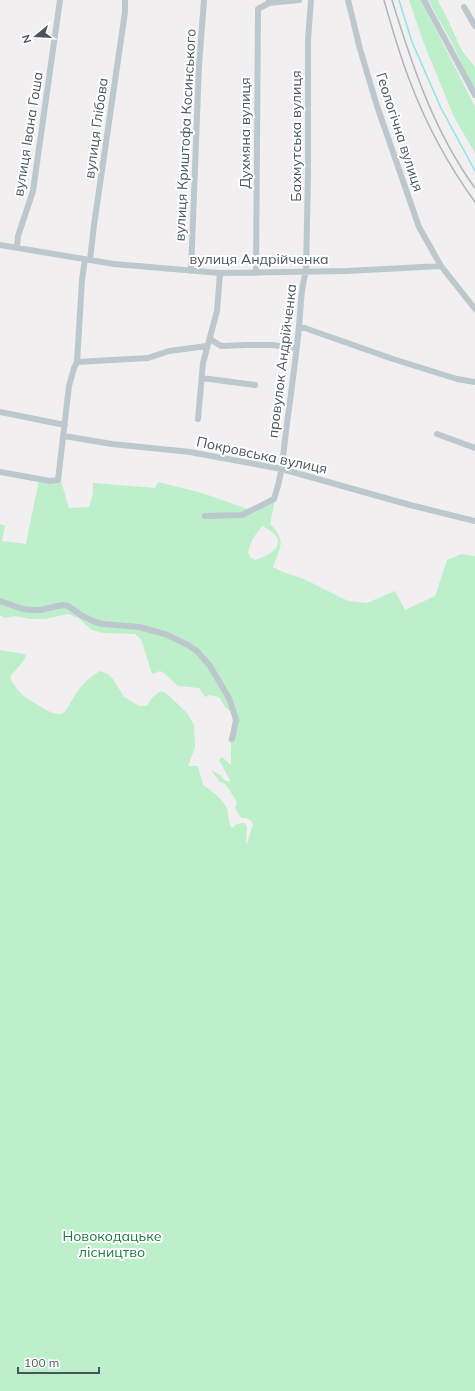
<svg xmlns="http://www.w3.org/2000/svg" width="475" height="1391" font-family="Mulish,sans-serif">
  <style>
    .green { fill: #bdefca; fill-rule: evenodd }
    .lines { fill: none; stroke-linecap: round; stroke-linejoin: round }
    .stream { stroke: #8be4eb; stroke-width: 1.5 }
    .minor { stroke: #bdc8ce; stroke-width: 6 }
    .rail { stroke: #b1b5b9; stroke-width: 1.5 }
    .labels { text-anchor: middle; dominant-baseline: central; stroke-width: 4; stroke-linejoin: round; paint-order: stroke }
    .street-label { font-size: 14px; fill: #47555c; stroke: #fff }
    .park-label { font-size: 14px; fill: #187d3d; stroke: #fff }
  </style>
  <rect width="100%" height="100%" fill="#f1efef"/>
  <path class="green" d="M409 0H421L475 107V153L454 117 423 41Z
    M428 0H439L438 1 448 20 462 51 475 67V91L449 37Z
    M39 480 51 483 61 481 69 508 89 507 93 494V483L155 488 158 482 202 493 250 510 275 500 270 524C287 540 280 548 273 567L283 572 304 579 348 601 367 603 395 591 405 610 435 596 447 560 461 554 475 556V1391H0V650L24 654 26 655C23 665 14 669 10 678 19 694 23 696 38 705 45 709 53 715 61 714 66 713 68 706 71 702 78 689 87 678 100 671L108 674 113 679 124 697 139 706H147C149 701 157 692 162 691L168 695 187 713 194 725 195 747 188 766H198L203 785C212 791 227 802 228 813 229 820 228 821 232 828L237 824 244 823 247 827 246 843 247 844 253 824C250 818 247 818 241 818L235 808 237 802 226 785 219 781 211 770 220 775 224 780 229 782 230 780 219 760 222 757 231 765V744L228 740 231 736 235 720 233 713 225 707 219 697 210 695 205 697 199 688 178 686 164 673 160 671 152 674 141 639 135 634 103 633 92 630 78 618 68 614 45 619H30L15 616 5 618 0 615V524L5 526 2 541 26 544ZM262 526C290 539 277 554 255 560L251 558 248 553C250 542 255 535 262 526Z"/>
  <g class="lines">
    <path class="stream" d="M399 0 412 42 441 108 475 171"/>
    <path class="minor" d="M348 0 360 49 377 106 419 227 441 266 475 309
      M424 0 475 95
      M269 3 299 0
      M464 7 475 26
      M0 245 114 264 220 273 347 271 441 266
      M17 247 18 236 33 191 60 0
      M90 260 94 225 125 12V0
      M191 271 199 65 204 0
      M256 273 258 12V9L269 3V0
      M299 326 393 359 457 379 475 382
      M210 339 221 346 246 345H272L297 348
      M77 362 148 358 169 351 207 346
      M202 378 255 385
      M0 412 65 425
      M198 419 203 363 217 311 220 273
      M437 434 475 448
      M64 436 112 444 190 452 282 469 410 505 475 521
      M0 472 50 481 58 480 69 386 74 368 77 362 82 280 85 259
      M205 516 242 515 274 499C283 473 283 452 287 424 291 392 296 359 299 326 301 308 300 290 306 272L308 174V40L311 0
      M0 601 23 609 32 610H40L63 605 68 606 81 615 95 622 103 624 139 627 165 634 186 644 197 651 210 666 230 700 236 720 232 739"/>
    <path class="rail" d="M384 0C392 28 400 57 411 84 427 126 449 166 475 202
      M392 0C412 65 434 132 475 188"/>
  </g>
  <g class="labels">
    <g class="street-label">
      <text transform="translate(96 128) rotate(-82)">вулиця Глібова</text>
      <text transform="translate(400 132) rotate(72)">Геологічна вулиця</text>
      <text transform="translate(245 133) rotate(-90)">Духмяна вулиця</text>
      <text transform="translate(28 134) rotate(-81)">вулиця Івана Гоша</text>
      <text transform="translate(185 135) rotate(-87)">вулиця Криштофа Косинського</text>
      <text transform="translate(296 136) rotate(-90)">Бахмутська вулиця</text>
      <text x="259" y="259">вулиця Андрійченка</text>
      <text transform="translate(282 361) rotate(-83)">провулок Андрійченка</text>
      <text transform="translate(262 455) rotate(12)">Покровська вулиця</text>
    </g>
    <g class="park-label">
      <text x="112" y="1236">Новокодацьке<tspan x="112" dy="16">лісництво</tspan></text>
    </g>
  </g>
  <g transform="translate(36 36) rotate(252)" stroke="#ffffff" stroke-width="3" paint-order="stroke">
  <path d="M0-3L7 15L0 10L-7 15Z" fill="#47555c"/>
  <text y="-6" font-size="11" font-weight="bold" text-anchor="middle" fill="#47555c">N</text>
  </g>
  <path d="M18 1367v6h81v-6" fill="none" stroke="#47555c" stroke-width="2"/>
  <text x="24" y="1367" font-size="12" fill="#47555c" stroke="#ffffff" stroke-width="3" paint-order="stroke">100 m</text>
</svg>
